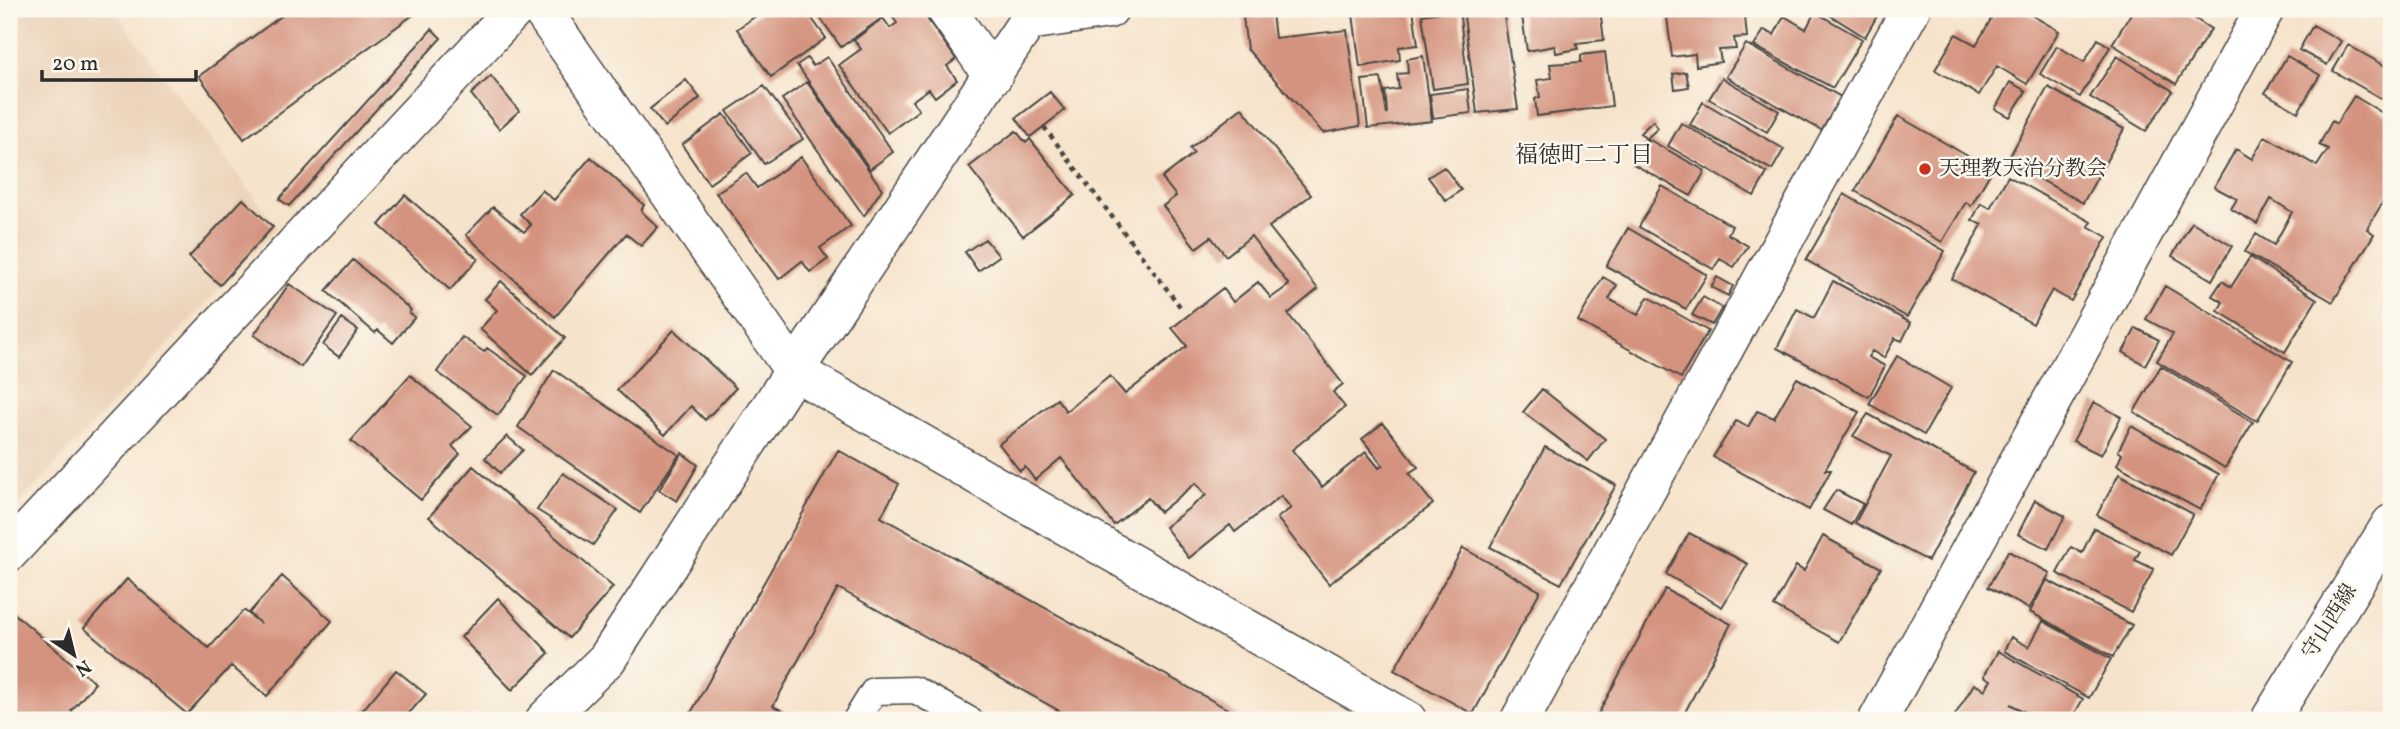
<svg xmlns="http://www.w3.org/2000/svg" width="2400" height="729" font-family="Vollkorn,'Noto Serif JP',serif">
  <style>
    .built { fill: #ebd3b9 }
    .building { fill: #d4937e }
    .lines { fill: none; stroke-linecap: round; stroke-linejoin: round }
    .lane-casing { stroke: #494743; stroke-width: 29 }
    .street-casing { stroke: #494743; stroke-width: 41 }
    .secondary-casing { stroke: #494743; stroke-width: 41 }
    .path { stroke: #494743; stroke-width: 4.5; stroke-dasharray: 5 5; stroke-linecap: butt }
    .lane { stroke: #fff; stroke-width: 26 }
    .street { stroke: #fff; stroke-width: 38 }
    .secondary { stroke: #fff; stroke-width: 38 }
    .poi-dot { fill: #c8321e; stroke: #fbf7ec; stroke-width: 2.5 }
    .labels { text-anchor: middle; dominant-baseline: central; stroke-width: 5; stroke-linejoin: round; paint-order: stroke }
    .poi-label { font-size: 21px; fill: #2b2b2b; stroke: #fbf7ec; text-anchor: start }
    .street-label { font-size: 21px; fill: #2b2b2b; stroke: #fbf7ec }
    .neighbourhood-label { font-size: 23px; fill: #2b2b2b; stroke: #fbf7ec }
  </style>
  <rect width="100%" height="100%" fill="#fbf7ec"/>
  <filter id="ink" filterUnits="userSpaceOnUse"><feTurbulence type="fractalNoise" baseFrequency=".0143" numOctaves="2"/><feDisplacementMap in="SourceGraphic" scale="14" xChannelSelector="R" yChannelSelector="G"/><feConvolveMatrix kernelMatrix="1 2 1 2 8 2 1 2 1" color-interpolation-filters="sRGB"/></filter>
  <filter id="wash" filterUnits="userSpaceOnUse"><feTurbulence type="fractalNoise" baseFrequency=".00686" numOctaves="4" result="noise"/><feDisplacementMap in="SourceGraphic" scale="28" xChannelSelector="R" yChannelSelector="G"/><feGaussianBlur stdDeviation="1.57" result="paint"/><feColorMatrix in="noise" values="0 0 0 0 0 0 0 0 0 0 0 0 0 0 0 0 0 1.4 0 .05"/><feComposite in="paint" operator="in"/></filter>
  <g filter="url(#wash)">
    <rect width="100%" height="100%" fill="#f6e3cb"/>
    <path class="built" d="M9 9H113L277 227 9 515Z"/>
    <g id="blocks">
      <path class="building" d="M291 9H421L244 139 199 76Z
        M766 9H805L826 38 771 77 737 29Z
        M814 9H920L956 59 947 66 957 80 935 97 929 89 912 101 919 110 888 133 839 65 861 49 854 40 883 18 890 28 897 23 889 13 841 47Z
        M1360 9H1413L1418 45 1399 47 1400 60 1360 67 1353 14 1360 13Z
        M1459 9 1468 84 1433 89 1422 15Z
        M1463 9H1503L1518 109 1477 113Z
        M1521 9H1600L1604 40 1576 43 1578 49 1556 53 1555 46 1527 51Z
        M1666 9H1744L1747 37 1734 38 1736 49 1719 50 1721 62 1696 66 1695 54 1672 57Z
        M1831 9H1881L1865 37 1828 14Z
        M1997 9H2021L2059 31 2027 84 1997 66 1979 95 1935 70 1956 34 1976 45Z
        M2134 9H2180L2211 29 2176 84 2112 44Z
        M1815 12 1862 39 1833 88 1754 46 1764 30 1774 35 1784 16 1806 29Z
        M1272 13 1275 38 1347 30 1360 126 1323 133 1247 49 1243 17Z
        M2313 25 2341 41 2327 65 2299 50Z
        M432 29 441 38 289 206 279 199Z
        M2098 39 2110 47 2080 97 2040 74 2057 46 2084 62Z
        M1746 44 1841 97 1823 131 1726 77Z
        M2348 45 2389 68 2391 64V104L2333 71Z
        M1605 52 1612 106 1537 116 1535 99 1540 97 1537 80 1552 78 1550 64 1581 62V55Z
        M1423 56 1432 121 1368 128 1362 80 1381 78 1387 114 1385 91 1399 89 1397 74 1408 73 1407 59Z
        M2117 56 2173 91 2146 131 2090 97Z
        M2287 56 2320 75 2298 112 2265 93Z
        M827 57 893 152 870 169 797 65 807 58 813 66Z
        M1686 72 1689 87 1675 89 1673 74Z
        M491 76 519 111 499 129 471 94Z
        M1722 78 1779 111 1767 132 1709 99Z
        M686 80 700 98 665 127 650 109Z
        M807 82 882 189 864 216 782 99Z
        M2010 82 2026 91 2010 117 1995 109Z
        M764 86 803 139 764 164 727 111Z
        M2048 87 2124 129 2083 203 2007 161Z
        M1468 89 1471 113 1433 118 1430 94Z
        M1050 92 1065 110 1030 137 1016 118Z
        M2354 96 2391 118V188L2367 229 2374 234 2333 302 2245 252 2256 234 2274 245 2292 212 2271 199 2257 224 2231 209 2237 199 2214 187 2236 149 2252 159 2265 136 2317 166 2328 149 2319 145 2332 121 2336 124Z
        M1703 102 1784 149 1772 170 1690 125Z
        M1242 108 1311 195 1269 227 1318 289 1288 314 1343 384 1333 392 1345 407 1292 450 1322 487 1366 452 1379 468 1383 465 1362 439 1383 423 1418 467 1409 473 1433 504 1329 584 1277 518 1291 508 1281 496 1235 532 1230 525 1189 558 1165 527 1206 495 1196 483 1160 512 1148 498 1114 525 1061 458 1035 480 1025 467 1020 471 999 444 1057 399 1066 411 1110 376 1125 394 1187 346 1172 328 1223 288 1233 302 1258 282 1271 298 1289 285 1251 236 1226 256 1211 237 1196 248 1163 206 1176 196 1162 178 1194 153 1190 148Z
        M724 114 752 153 709 184 682 145Z
        M1898 116 1992 170 1971 206 1966 202 1942 242 1855 191Z
        M1653 121 1658 128 1646 139 1640 133Z
        M1681 123 1767 173 1754 196 1668 146Z
        M1016 131 1026 143 1030 139 1075 195 1023 236 969 167Z
        M1648 139 1705 171 1691 196 1633 164Z
        M591 157 644 205 641 211 658 227 641 246 626 234 555 317 466 235 493 207 524 232 531 225 520 214 542 190 554 200Z
        M801 157 851 226 820 248 828 259 810 272 802 261 779 279 716 193 746 173 757 188Z
        M1444 167 1461 190 1446 201 1428 177Z
        M2008 176 2091 222 2088 226 2107 237 2071 301 2052 290 2033 324 1952 279 1982 225 1972 220 1981 203 1990 208Z
        M1662 186 1732 226 1728 234 1748 246 1734 267 1720 259 1713 269 1639 227Z
        M1844 194 1945 251 1907 317 1806 260Z
        M405 195 478 259 450 290 379 225Z
        M243 199 273 227 220 285 189 257Z
        M2192 222 2232 246 2212 280 2172 256Z
        M1628 228 1707 275 1686 309 1606 266Z
        M985 239 999 256 978 271 965 252Z
        M2250 257 2317 299 2285 352 2218 311 2223 302 2212 296 2222 281 2231 287Z
        M353 260 411 310 409 313 415 317 393 343 378 330 375 333 326 291Z
        M1603 277 1617 285 1609 299 1638 315 1648 297 1708 331 1681 378 1578 321Z
        M1717 277 1733 286 1728 296 1711 287Z
        M501 281 565 338 532 375 480 329 497 310 485 299Z
        M1833 281 1911 323 1902 341 1895 338 1884 358 1872 351 1868 357 1885 366 1869 397 1777 348 1797 309 1814 318Z
        M289 284 337 316 301 367 254 335Z
        M2165 286 2292 362 2257 421 2157 361 2173 334 2146 319Z
        M1703 297 1722 308 1712 325 1692 315Z
        M342 319 358 330 339 357 323 345Z
        M2136 328 2159 340 2145 365 2123 352Z
        M674 330 736 388 705 420 691 406 665 435 617 390Z
        M462 337 484 352 487 348 527 376 498 415 437 372Z
        M1897 356 1951 388 1924 435 1869 404Z
        M2161 366 2253 422 2225 468 2134 412Z
        M554 370 679 455 640 513 518 427Z
        M410 375 472 426 452 446 460 454 421 500 351 441Z
        M1797 378 1859 412 1825 470H1831L1809 510 1713 457 1736 421 1748 427 1757 411 1774 418Z
        M1542 389 1605 439 1588 461 1523 412Z
        M2094 402 2121 417 2101 455 2073 441Z
        M1868 414 1974 472 1928 561 1855 523 1891 456 1853 436Z
        M2131 426 2219 474 2200 510 2117 465 2122 454 2118 451Z
        M507 436 523 450 500 473 485 458Z
        M1545 447 1616 485 1561 584 1490 547Z
        M838 450 899 484 881 517 1247 720H1076L838 588 773 706 793 716 791 720H687Z
        M682 453 698 465 677 501 659 490Z
        M473 466 613 587 569 638 429 517Z
        M563 473 618 510 593 545 537 510Z
        M2119 474 2193 514 2171 555 2097 515Z
        M1836 490 1863 504 1851 525 1823 510Z
        M2035 500 2065 516 2048 549 2018 534Z
        M2094 528 2140 551 2135 560 2154 569 2131 612 2057 573 2071 547 2082 553Z
        M1689 533 1748 564 1722 607 1666 574Z
        M1823 536 1881 568 1839 642 1774 606 1796 566 1804 571Z
        M1463 548 1540 591 1473 714 1394 670Z
        M2008 551 2050 573 2029 609 1988 587Z
        M282 576 332 621 267 696 231 666 187 714 84 628 127 579 209 648 244 610 261 624 249 613Z
        M2047 580 2132 625 2113 657 2030 612Z
        M1665 589 1731 624 1681 720H1595Z
        M498 598 549 653 512 690 461 637Z
        M9 609 95 683 71 711 83 720H9Z
        M2043 621 2111 659 2089 698 2004 651 2011 637 2029 647Z
        M1998 651 2083 699 2071 720H2040L2010 704 2037 720H1952L1974 684 1985 690 1991 680 1984 676Z
        M396 670 426 694 403 720H371L361 712Z"/>
    </g>
  </g>
  <g filter="url(#ink)">
    <use href="#blocks" fill-opacity="0" stroke="#494743" stroke-width="2"/>
    <g class="lines">
      <g class="lane-casing">
        <path id="lane" d="M856 720 874 691 915 690 969 720"/>
      </g>
      <g class="street-casing">
        <path id="street" d="M541 9 794 371 1407 720
          M946 9 993 76
          M9 552 515 9
          M545 720 607 659 794 371 1028 21 1109 9
          M1520 720 1911 9
          M1878 720 2265 9"/>
      </g>
      <g class="secondary-casing">
        <path id="secondary" d="M2270 720 2391 524"/>
      </g>
      <path class="path" d="M1044 127 1182 309"/>
      <use href="#lane" class="lane"/>
      <use href="#street" class="street"/>
      <use href="#secondary" class="secondary"/>
    </g>
  </g>
  <circle class="poi-dot" cx="1925" cy="169" r="7"/>
  <g class="labels">
    <g class="poi-label">
      <text x="1939" y="169">天理教天治分教会</text>
    </g>
    <g class="street-label">
      <text transform="translate(2330 622) rotate(-58)">守山西線</text>
    </g>
    <g class="neighbourhood-label">
      <text x="1584" y="156">福徳町二丁目</text>
    </g>
  </g>
  <rect width="2400" height="729" fill="none" stroke="#fbf7ec" stroke-width="35"/>
  <g transform="translate(74 655) rotate(145)" stroke="#fbf7ec" stroke-width="5" paint-order="stroke">
  <path d="M0-5L12 26L0 18L-12 26Z" fill="#2b2b2b"/>
  <text y="-10" font-size="19" font-weight="bold" text-anchor="middle" fill="#2b2b2b">N</text>
  </g>
  <path d="M42 70v10h154v-10" fill="none" stroke="#2b2b2b" stroke-width="3.5"/>
  <text x="52" y="70" font-size="21" fill="#2b2b2b" stroke="#fbf7ec" stroke-width="5" paint-order="stroke">20 m</text>
</svg>
